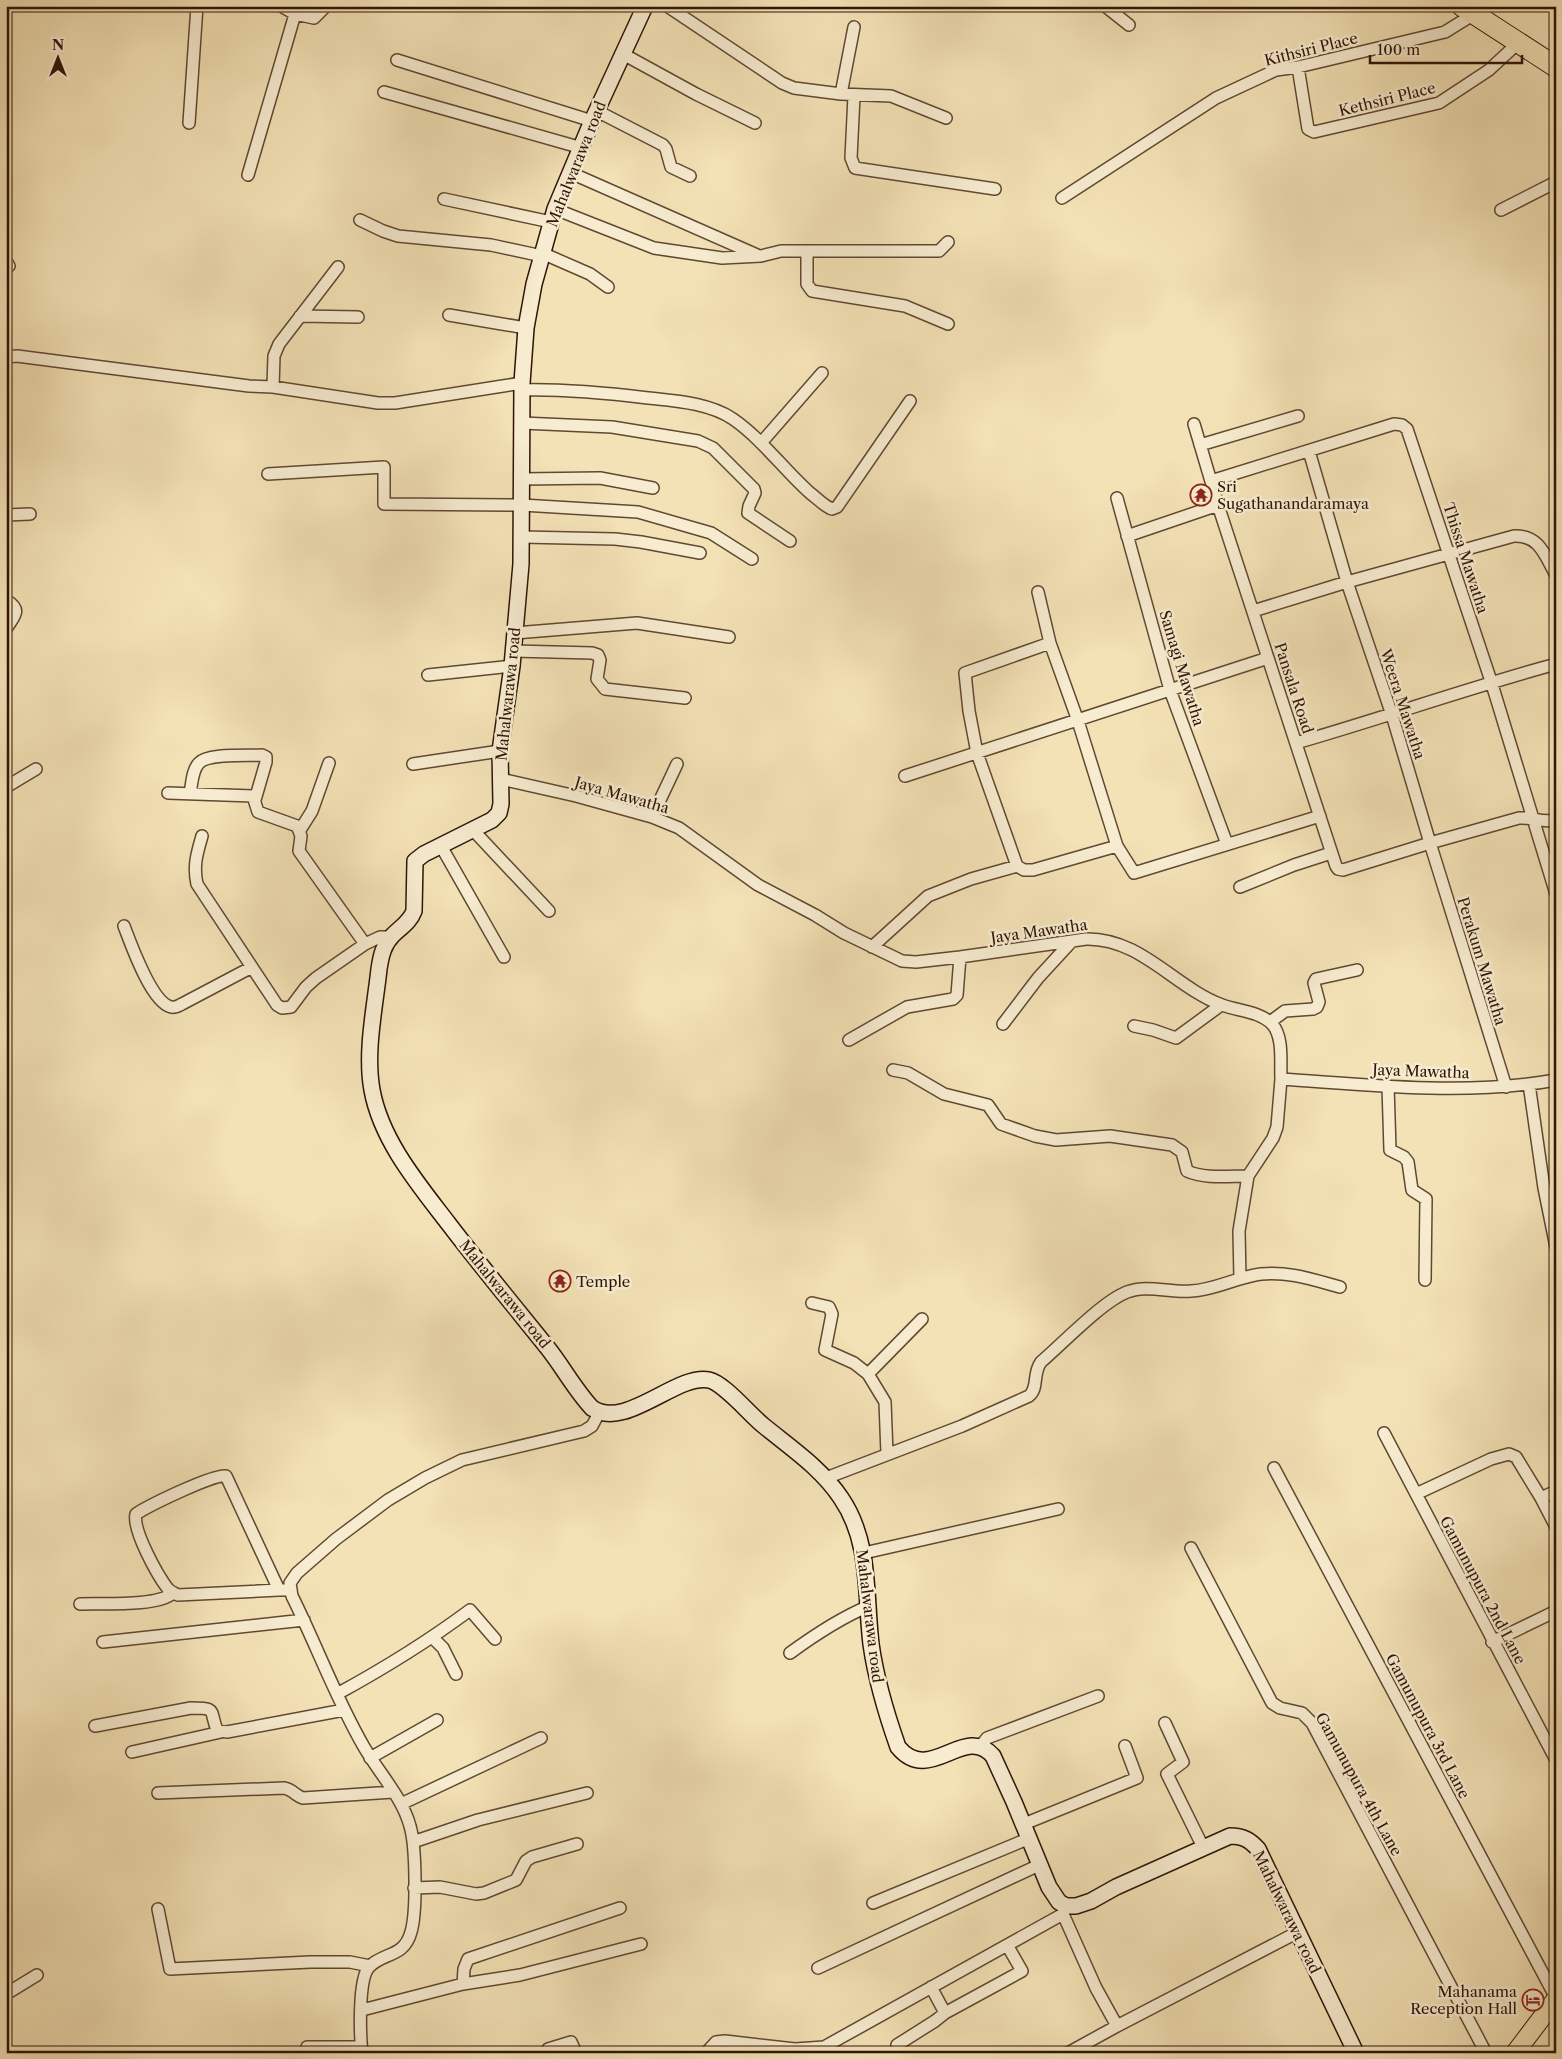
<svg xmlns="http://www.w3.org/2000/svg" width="1562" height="2059" font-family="'Libre Caslon Text',serif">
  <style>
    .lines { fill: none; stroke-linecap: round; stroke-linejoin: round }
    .street-casing { stroke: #604833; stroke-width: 14 }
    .secondary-casing { stroke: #2f1407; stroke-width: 18 }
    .primary-casing { stroke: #2f1407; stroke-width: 20 }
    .highway-casing { stroke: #2f1407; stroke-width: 22 }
    .street { stroke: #f7ecd0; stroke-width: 11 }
    .secondary { stroke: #f7ecd0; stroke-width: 15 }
    .primary { stroke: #f3e2b6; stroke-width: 18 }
    .highway { stroke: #f3e2b6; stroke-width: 20 }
    .labels { text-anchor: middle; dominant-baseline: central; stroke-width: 5; stroke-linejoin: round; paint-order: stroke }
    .street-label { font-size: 15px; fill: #2f1407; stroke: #f7ecd0 }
    .poi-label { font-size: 15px; fill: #2f1407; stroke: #f7ecd0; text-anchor: start }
  </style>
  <rect width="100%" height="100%" fill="#f3e2b6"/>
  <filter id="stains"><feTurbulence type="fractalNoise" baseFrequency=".004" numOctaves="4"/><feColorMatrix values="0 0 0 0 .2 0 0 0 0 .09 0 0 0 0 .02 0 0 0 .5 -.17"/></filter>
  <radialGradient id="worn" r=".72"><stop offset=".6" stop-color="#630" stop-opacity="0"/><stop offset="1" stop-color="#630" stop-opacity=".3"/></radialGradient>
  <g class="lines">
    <g class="street-casing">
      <path id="street" d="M281 6 295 14 314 18 326 6
        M667 6 782 83 794 88 841 94 891 96 946 118
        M1105 6 1129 25
        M623 54 696 94 755 123
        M397 60 592 121
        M1298 67 1308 129 1314 132 1439 103 1489 70 1518 43
        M384 92 582 148
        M841 94 854 27
        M854 96 851 158 855 168 995 189
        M597 111 663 145 666 149 671 167 690 176
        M189 123 197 6
        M571 173 757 255
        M248 175 295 14
        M1062 198 1216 98 1276 70 1298 67 1445 32 1474 14
        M444 199 551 222
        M555 209 654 248 722 258 761 256 781 251H939L948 242
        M1501 210 1556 182
        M360 220 383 231 398 236 491 245 542 256
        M807 251V284L812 291 905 306 948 324
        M542 253 590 274 608 287
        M6 261 9 266
        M449 315 526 328
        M300 316 358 317
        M6 357 17 356 249 386 273 387 378 403H395L522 383
        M273 387 274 356 279 344 338 267
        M523 390C565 389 606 393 648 398 676 401 709 403 733 419 762 439 784 470 810 493 817 498 824 506 832 509L837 507 910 401
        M522 423 612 427 698 441 713 448 754 489 755 493 749 506 748 513 790 541
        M1194 424 1218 505 1336 866 1338 869 1343 870 1430 843 1506 1087
        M761 443 822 373
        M1200 445 1298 416
        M1309 451 1347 582 1392 715 1430 843 1519 818C1532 817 1542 823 1556 820
        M268 474 384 467V504L522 505 638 512 711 533 752 559
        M522 479 600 478 653 488
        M1211 481 1394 424 1402 425 1407 429 1491 681 1556 894
        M1117 498 1170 690 1227 844
        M6 515 30 514
        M1127 536 1218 505
        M522 537 615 539 641 542 700 553
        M1038 592 1050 643 1078 721 1117 846 1134 873 1320 816
        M6 600C23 610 14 616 6 629
        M1253 611 1347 582 1514 536C1540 535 1545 556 1556 575
        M515 633 637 623 729 637
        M1050 643 965 673 969 711 977 753 1017 866 1024 870H1033L1117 846
        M514 651 592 653 598 655 600 660 597 679 605 689 685 698
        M428 675 512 666
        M1296 743C1383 718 1468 688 1556 664
        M413 764 500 751
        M905 776 1268 658
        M501 779 576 796 652 817 679 828 758 885 815 915 844 933 902 961 916 962 960 957 1086 939C1141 938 1174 987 1222 1005 1238 1011 1259 1011 1272 1024 1284 1037 1280 1063 1281 1079 1372 1085 1465 1096 1556 1080
        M6 787 36 769
        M168 793 253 796 258 812 297 826 301 836 299 851 365 944 380 937H391
        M190 793C192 784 192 770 199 763 208 753 247 756 262 755L266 757V762L255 800
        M652 817 677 764
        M300 830 312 811 329 763
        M473 830 549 911
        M202 836C197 853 193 866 197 884L277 1005 282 1008 291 1007 306 987 316 978 365 944
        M441 846 504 957
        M1240 887 1294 865 1331 853
        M124 926C131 944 151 1002 171 1007 175 1008 178 1006 182 1004L252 967
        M872 947 928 896 971 879 1017 866
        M1270 1022 1285 1011 1313 1009 1317 1007 1319 1002 1314 983 1316 979 1357 970
        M1003 1024 1038 978 1072 941
        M1134 1026 1153 1030 1176 1038 1221 1005
        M849 1040 907 1007 953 999 957 995 960 957
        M893 1070 908 1073 944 1094 988 1105 1001 1124 1035 1136 1056 1140 1110 1136 1172 1145 1182 1152 1187 1171C1204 1179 1229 1176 1248 1176
        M1529 1084 1544 1188 1556 1247
        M1388 1086 1390 1150 1404 1157 1408 1162 1412 1190 1426 1199 1425 1280
        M1240 1279 1239 1231 1248 1176 1273 1138 1277 1127 1281 1079
        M812 1303 829 1307 832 1314 825 1350 854 1363 868 1374
        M1384 1433 1556 1760
        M887 1454 885 1402 868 1374 922 1319
        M1274 1468 1556 1998
        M826 1478 962 1426 1029 1396C1039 1388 1032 1374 1041 1362 1062 1344 1103 1301 1127 1292 1147 1284 1170 1293 1191 1291 1215 1290 1237 1277 1261 1274 1288 1271 1314 1280 1340 1287
        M1556 1491 1541 1498 1556 1527
        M1416 1494 1491 1459 1509 1454 1516 1457 1541 1498
        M1191 1548 1272 1703 1280 1708 1302 1713 1312 1723 1486 2053
        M864 1553 1058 1509
        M279 1590 226 1476C215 1473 148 1506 136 1514 132 1530 158 1576 168 1589 171 1592 174 1593 178 1595L279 1590H290
        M80 1604C102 1603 157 1607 173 1593
        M433 1638 443 1648 456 1674
        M103 1642 304 1620
        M1492 1642 1556 1611
        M790 1653C816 1634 840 1618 869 1606
        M337 1694C383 1669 427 1642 470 1610L495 1639
        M1165 1723 1183 1762 1167 1774 1203 1847
        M95 1726 191 1708C218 1708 209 1710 217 1730L227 1732 344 1710
        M980 1747 987 1738 1098 1696
        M132 1752 221 1732
        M370 1758 437 1720
        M158 1793 284 1788C292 1789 296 1796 303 1798L393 1792
        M401 1804 541 1738
        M1024 1824 1137 1778 1125 1746
        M413 1842 478 1820 587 1793
        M414 1888 440 1887 476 1894 484 1893 516 1880 526 1861 532 1857 577 1844
        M873 1903 1030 1838
        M158 1909 170 1969 310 1962H350L370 1966
        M1063 1914 1096 1988 1117 2026 1068 2053
        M818 1968 1039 1865
        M463 1984 464 1969 468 1959 620 1908
        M931 1987 945 2013 1022 1971 1007 1945
        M6 1994 37 1975
        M362 2010 463 1984 520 1975 641 1944
        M1117 2026 1298 1932
        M897 2045 935 2021 945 2013
        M307 2047H361
        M548 2049 571 2042 576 2053
        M362 2053C360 2036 358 1979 369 1967 383 1952 404 1958 411 1932 417 1912 416 1846 410 1826 402 1797 379 1773 364 1747 336 1699 317 1646 292 1596L290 1583 297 1573 336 1539 388 1500 425 1478 462 1460 584 1431 592 1426 599 1413
        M706 2053 716 2042 725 2041 795 2049 824 2047 1063 1914 1066 1906"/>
    </g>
    <g class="secondary-casing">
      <path id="secondary" d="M645 6 592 121 555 209 534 284 526 328 522 383 521 564 512 666 500 751 501 804 499 813 492 820 424 854 415 861 414 911C410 922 401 927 393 935 383 945 381 956 379 969 375 1007 365 1052 372 1090 381 1140 418 1184 448 1223 480 1265 514 1306 547 1347 563 1367 575 1390 592 1408 625 1431 677 1373 709 1380 724 1383 750 1415 764 1426 791 1448 821 1468 841 1498 871 1542 865 1594 871 1644 876 1680 886 1713 898 1747 930 1786 964 1723 993 1756L1014 1802 1049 1887 1059 1902 1066 1906H1076L1091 1901 1116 1887 1230 1836C1243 1836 1250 1840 1258 1849L1356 2053"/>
    </g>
    <g class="primary-casing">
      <path id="primary" d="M1515 2053 1556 1999"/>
    </g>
    <g class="highway-casing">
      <path id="highway" d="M1462 6 1556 67"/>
    </g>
    <use href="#street" class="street"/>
    <use href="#secondary" class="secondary"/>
    <use href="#primary" class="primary"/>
    <use href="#highway" class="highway"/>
  </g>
  <defs>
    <g id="temple-ring" transform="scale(1.125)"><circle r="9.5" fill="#f7ecd0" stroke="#8f2418" stroke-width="1.5"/><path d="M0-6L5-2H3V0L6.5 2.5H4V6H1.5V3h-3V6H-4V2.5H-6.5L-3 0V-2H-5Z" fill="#8f2418"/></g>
    <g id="hotel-ring" transform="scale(1.125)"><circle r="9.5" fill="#f7ecd0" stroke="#8f2418" stroke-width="1.5"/><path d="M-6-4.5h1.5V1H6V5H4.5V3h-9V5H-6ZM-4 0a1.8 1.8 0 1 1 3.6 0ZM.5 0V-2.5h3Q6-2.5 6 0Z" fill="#8f2418"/></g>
  </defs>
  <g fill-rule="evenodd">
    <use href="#temple-ring" x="1201" y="495"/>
    <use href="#temple-ring" x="560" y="1281"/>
    <use href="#hotel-ring" x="1533" y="2000"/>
  </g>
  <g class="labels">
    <g class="street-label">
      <text transform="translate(1311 49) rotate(-14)">Kithsiri Place</text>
      <text transform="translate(1387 99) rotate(-14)">Kethsiri Place</text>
      <text transform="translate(576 164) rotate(-68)">Mahalwarawa road</text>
      <text transform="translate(1466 558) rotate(72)">Thissa Mawatha</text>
      <text transform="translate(1182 668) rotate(73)">Samagi Mawatha</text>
      <text transform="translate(1294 688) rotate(72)">Pansala Road</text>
      <text transform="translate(508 694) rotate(-84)">Mahalwarawa road</text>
      <text transform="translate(1403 704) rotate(72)">Weera Mawatha</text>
      <text transform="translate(622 795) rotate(16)">Jaya Mawatha</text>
      <text transform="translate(1039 931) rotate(-8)">Jaya Mawatha</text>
      <text transform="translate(1482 961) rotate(73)">Perakum Mawatha</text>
      <text transform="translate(1421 1071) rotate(2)">Jaya Mawatha</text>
      <text transform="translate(505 1294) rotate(51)">Mahalwarawa road</text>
      <text transform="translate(1483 1590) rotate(62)">Gamunupura 2nd Lane</text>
      <text transform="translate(870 1616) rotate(83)">Mahalwarawa road</text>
      <text transform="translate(1428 1726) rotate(62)">Gamunupura 3rd Lane</text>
      <text transform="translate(1359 1784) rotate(61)">Gamunupura 4th Lane</text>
      <text transform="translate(1287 1912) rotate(64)">Mahalwarawa road</text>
    </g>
    <g class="poi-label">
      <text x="1217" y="486">Sri<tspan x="1217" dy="17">Sugathanandaramaya</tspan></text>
      <text x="576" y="1281">Temple</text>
      <text x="1517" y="1991" text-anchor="end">Mahanama<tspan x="1517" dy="17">Reception Hall</tspan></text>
    </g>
  </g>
  <rect width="1562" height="2059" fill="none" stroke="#f3e2b6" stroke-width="25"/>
  <rect x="8" y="8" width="1547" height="2044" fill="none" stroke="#2f1407" stroke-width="2.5"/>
  <rect x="12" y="12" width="1537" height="2034" fill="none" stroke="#2f1407"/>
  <g transform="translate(58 58)" stroke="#f7ecd0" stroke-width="4" paint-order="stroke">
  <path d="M0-4L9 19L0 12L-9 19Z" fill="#2f1407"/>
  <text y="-8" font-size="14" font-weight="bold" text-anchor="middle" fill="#2f1407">N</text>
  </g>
  <path d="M1370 55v8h152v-8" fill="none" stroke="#2f1407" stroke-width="2.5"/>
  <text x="1377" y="55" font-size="15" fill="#2f1407" stroke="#f7ecd0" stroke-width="4" paint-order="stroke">100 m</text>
  <rect width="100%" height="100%" filter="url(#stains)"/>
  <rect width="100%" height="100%" fill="url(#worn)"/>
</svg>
